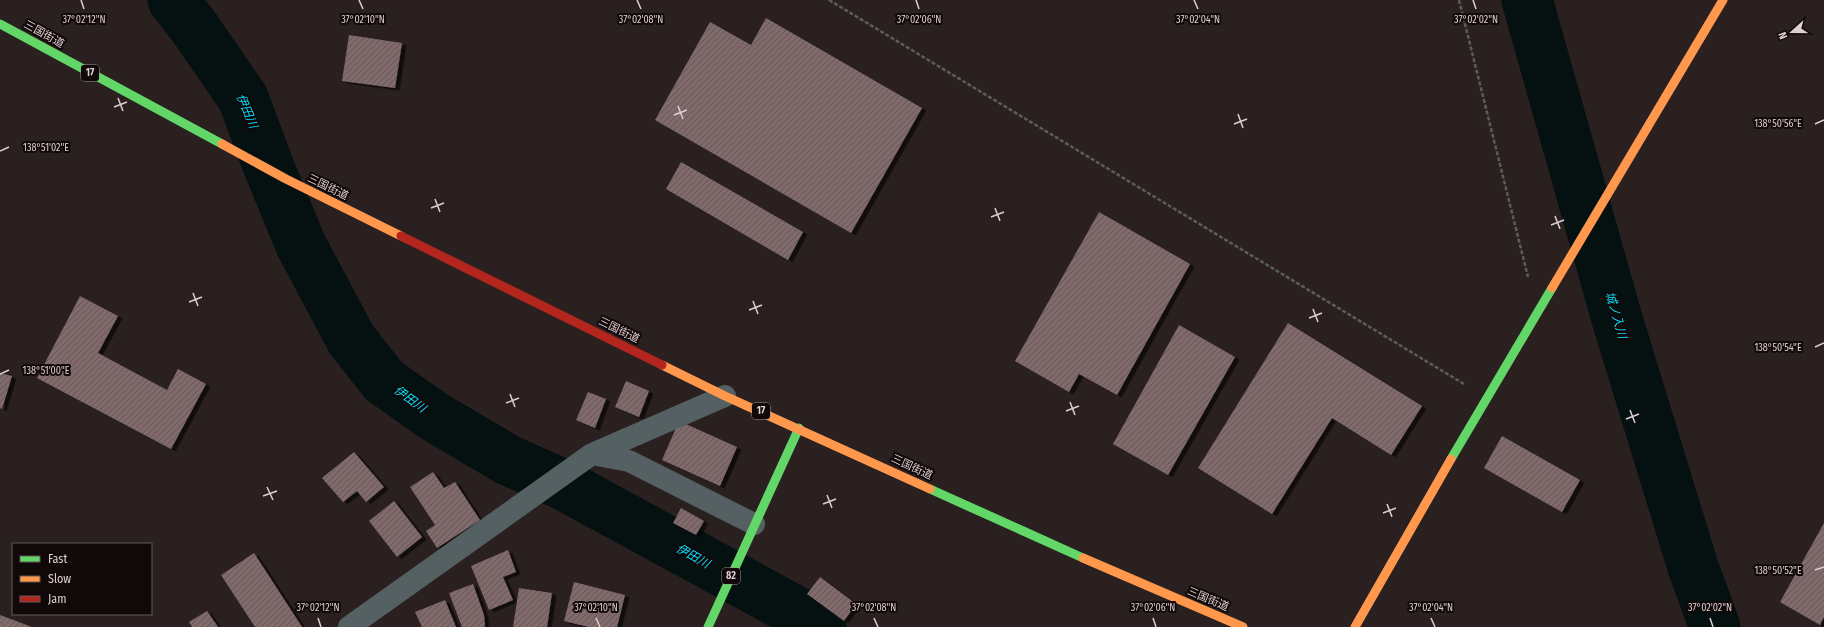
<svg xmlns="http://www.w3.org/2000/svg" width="1824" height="627" font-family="'Fira Sans Condensed','Noto Sans JP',sans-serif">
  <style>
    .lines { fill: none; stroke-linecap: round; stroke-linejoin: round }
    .river { stroke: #051011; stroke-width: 51 }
    .building { fill: url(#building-hatch); filter: url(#shadow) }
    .path { stroke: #5a5c5e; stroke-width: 2.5; stroke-dasharray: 4 2; stroke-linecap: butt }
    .street { stroke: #546062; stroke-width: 22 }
    .fast { stroke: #63d668; stroke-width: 9 }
    .slow { stroke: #ff974d; stroke-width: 9 }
    .jam { stroke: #b3261e; stroke-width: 9 }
    .ticks { fill: none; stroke: #decfd0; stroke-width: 1.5 }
    .labels { text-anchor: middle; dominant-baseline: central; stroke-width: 4; stroke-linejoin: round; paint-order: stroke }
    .shield { fill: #110809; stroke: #a09394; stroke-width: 1 }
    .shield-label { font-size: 10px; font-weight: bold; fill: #decfd0 }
    .street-label { font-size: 11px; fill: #decfd0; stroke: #110809 }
    .water-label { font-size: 12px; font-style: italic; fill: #04def9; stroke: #110809 }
    .ticks-label { font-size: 10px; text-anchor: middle; fill: #decfd0; stroke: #110809; stroke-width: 4; stroke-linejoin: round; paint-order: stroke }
  </style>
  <defs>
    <pattern id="building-hatch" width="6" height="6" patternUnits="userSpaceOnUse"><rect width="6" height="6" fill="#806a6c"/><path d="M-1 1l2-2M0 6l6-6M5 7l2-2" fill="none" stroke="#655657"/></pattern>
    <filter id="shadow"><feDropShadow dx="4.5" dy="2.5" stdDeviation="0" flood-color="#0009"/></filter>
  </defs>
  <rect width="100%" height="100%" fill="#2a2020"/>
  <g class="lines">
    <path class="river" d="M173 0 194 27 243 98 268 165 301 245 351 339 384 381 435 417 508 460 562 484 808 618 821 627
      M1527 0 1617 319 1693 567 1715 627"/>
  </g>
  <path class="building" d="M766 18 922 108 851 233 655 120 710 22 751 45Z
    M349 35 402 43 395 88 342 81Z
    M681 162 803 232 788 260 666 189Z
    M1099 212 1190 264 1117 395 1079 374 1069 392 1015 361Z
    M80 296 118 316 98 353 167 390 178 369 206 384 171 449 37 378Z
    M1288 323 1422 406 1391 455 1332 418 1272 514 1198 468Z
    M1179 325 1235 357 1168 475 1113 444Z
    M0 373 12 376 2 409 0 408Z
    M626 381 649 391 639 417 615 407Z
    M588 392 606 399 595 428 576 420Z
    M679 421 737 447 720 486 662 460Z
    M1502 436 1580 480 1562 512 1484 468Z
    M354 452 384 487 366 502 357 491 343 502 322 478Z
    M433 472 444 488 455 482 480 520 437 548 426 531 435 525 410 487Z
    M394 501 422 537 397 557 369 521Z
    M681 508 704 521 696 535 673 523Z
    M1824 523V617L1820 625 1780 602Z
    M508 550 516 572 503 577 513 600 489 610 471 566Z
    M254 553 302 627H255L221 575Z
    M820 577 856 604 844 621 807 594Z
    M574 582 625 595 617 627H589L564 621Z
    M473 584 484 615 485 627H462L449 593Z
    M519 588 552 593 547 627H513Z
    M445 600 456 627H422L415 612Z
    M207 611 218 627H192L189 622Z
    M0 615 32 627H0Z"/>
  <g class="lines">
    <path class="path" d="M829 0 1464 384
      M1459 0 1528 277"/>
    <path class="street" d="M592 454 629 461 754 524
      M349 627 592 454 725 396"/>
    <path class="fast" d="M0 24 222 144
      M1451 459 1552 288
      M930 489 1083 558
      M708 627 799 428"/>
    <path class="slow" d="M222 144 286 179 401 236
      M1552 288 1723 0
      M662 365 725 396 930 489
      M1083 558 1243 627
      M1355 627 1451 459"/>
    <path class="jam" d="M401 236 662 365"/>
  </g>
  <path class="ticks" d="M81 0 84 9M359 0 363 9M637 0 641 9M916 0 919 9M1194 0 1198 9M1473 0 1476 9M118 98 123 111M678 106 683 119M114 107 127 102M1238 114 1243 128M674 115 687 110M1234 124 1247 119M1815 124 1824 120M0 151 9 147M435 199 440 212M431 208 444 203M995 208 1000 221M1555 216 1560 229M991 217 1004 212M1551 225 1564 220M193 293 198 306M753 301 758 314M189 302 202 297M1313 309 1318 322M749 310 762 305M1309 318 1322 313M1815 347 1824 343M0 374 9 370M510 394 515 407M1070 402 1075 415M506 403 519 398M1630 410 1635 423M1066 411 1079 406M1626 419 1639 414M267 487 273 500M827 495 832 508M263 496 277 491M823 504 836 499M1387 504 1392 517M1383 513 1396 508M1815 570 1824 567M318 618 321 627M596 618 600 627M874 618 878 627M1153 618 1156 627M1431 618 1435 627M1710 618 1713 627"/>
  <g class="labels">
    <g class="shield">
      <rect x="81" y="65" width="18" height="16" rx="3"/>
      <rect x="752" y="403" width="18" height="16" rx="3"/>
      <rect x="722" y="568" width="18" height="16" rx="3"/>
    </g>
    <g class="shield-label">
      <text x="90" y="73">17</text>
      <text x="761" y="411">17</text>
      <text x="731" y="576">82</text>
    </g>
    <g class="street-label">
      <text transform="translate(44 34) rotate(29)">三国街道</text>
      <text transform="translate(328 187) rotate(26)">三国街道</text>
      <text transform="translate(619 330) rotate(26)">三国街道</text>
      <text transform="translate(912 467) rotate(25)">三国街道</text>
      <text transform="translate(1208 599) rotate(23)">三国街道</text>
    </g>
    <g class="water-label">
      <text transform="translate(247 111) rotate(67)">伊田川</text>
      <text transform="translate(1616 315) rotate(74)">城ノ入川</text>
      <text transform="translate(410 399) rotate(36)">伊田川</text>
      <text transform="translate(693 556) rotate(29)">伊田川</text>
    </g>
  </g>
  <g class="ticks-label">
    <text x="84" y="23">37°02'12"N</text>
    <text x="363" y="23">37°02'10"N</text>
    <text x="641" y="23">37°02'08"N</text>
    <text x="919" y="23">37°02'06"N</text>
    <text x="1198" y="23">37°02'04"N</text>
    <text x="1476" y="23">37°02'02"N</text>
    <text x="1778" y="127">138°50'56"E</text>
    <text x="46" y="151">138°51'02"E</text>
    <text x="1778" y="351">138°50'54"E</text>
    <text x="46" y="374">138°51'00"E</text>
    <text x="1778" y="574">138°50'52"E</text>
    <text x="318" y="611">37°02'12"N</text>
    <text x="596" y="611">37°02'10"N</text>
    <text x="874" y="611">37°02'08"N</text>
    <text x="1153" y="611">37°02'06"N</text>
    <text x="1431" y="611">37°02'04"N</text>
    <text x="1710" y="611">37°02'02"N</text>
  </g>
  <rect x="12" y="543" width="140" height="72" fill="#110809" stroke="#635859"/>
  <rect x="20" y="556" width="20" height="6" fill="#63d668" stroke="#635859"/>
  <text x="48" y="563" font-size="12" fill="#decfd0">Fast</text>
  <rect x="20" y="576" width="20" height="6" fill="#ff974d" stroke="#635859"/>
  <text x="48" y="583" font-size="12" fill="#decfd0">Slow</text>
  <rect x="20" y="596" width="20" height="6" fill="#b3261e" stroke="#635859"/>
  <text x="48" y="603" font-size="12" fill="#decfd0">Jam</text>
  <g transform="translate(1792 32) rotate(249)" stroke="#110809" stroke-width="3" paint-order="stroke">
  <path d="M0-3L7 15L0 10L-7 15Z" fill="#decfd0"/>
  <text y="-6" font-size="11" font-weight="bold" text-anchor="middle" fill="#decfd0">N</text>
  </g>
</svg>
